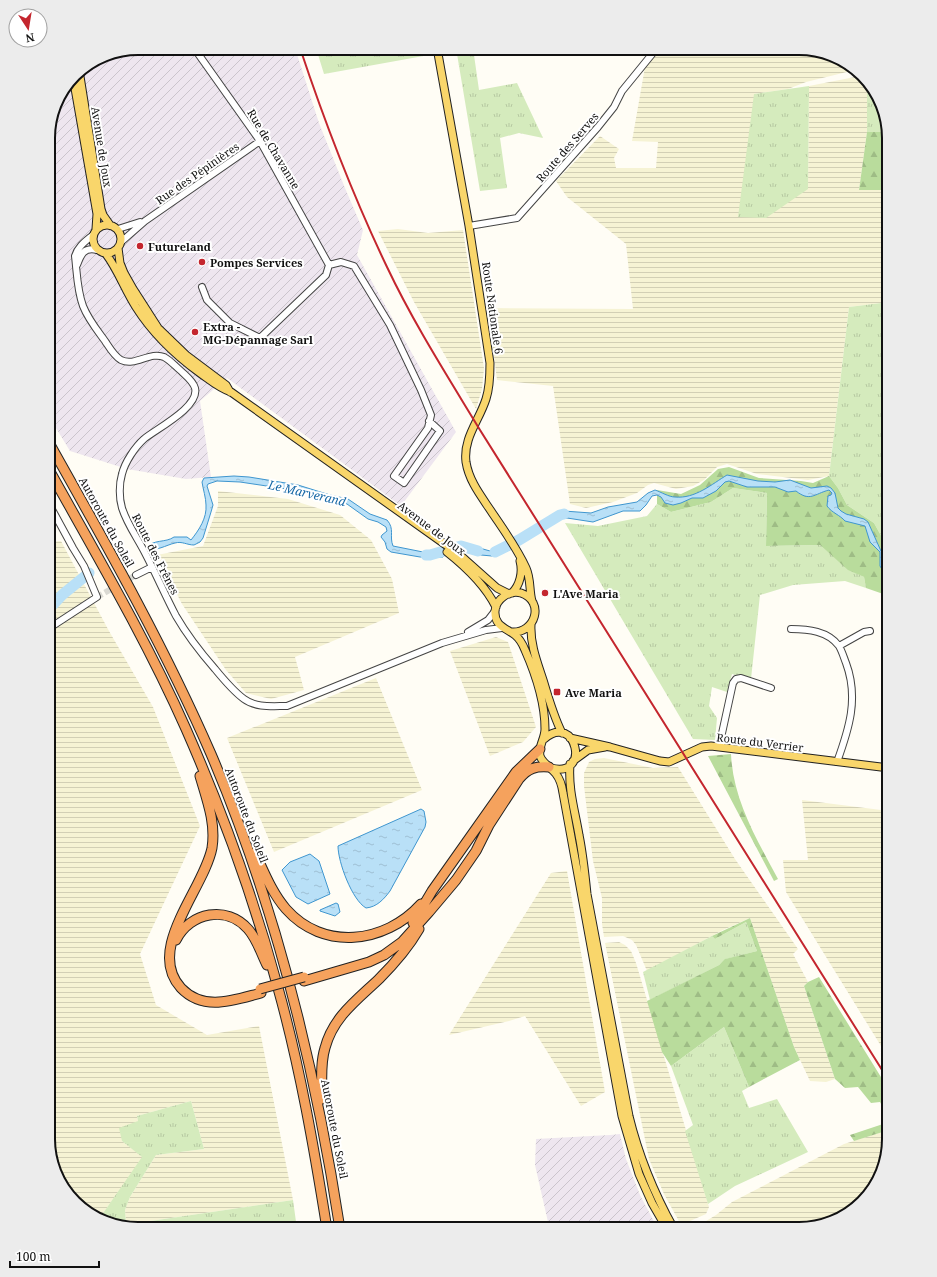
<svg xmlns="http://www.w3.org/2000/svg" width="937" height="1277" font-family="'Noto Serif',serif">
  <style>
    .industrial { fill: url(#industrial-furrows) }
    .farmland { fill: url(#farmland-rules) }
    .grass { fill: url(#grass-tufts) }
    .forest { fill: url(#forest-firs) }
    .water { fill: url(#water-ripples); stroke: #3f96cf }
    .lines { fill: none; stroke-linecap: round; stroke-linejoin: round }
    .river { stroke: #b9e0f7; stroke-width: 11 }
    .minor-tunnel { stroke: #dbdad3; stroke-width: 6; stroke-dasharray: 6 3; stroke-linecap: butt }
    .minor-casing { stroke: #444; stroke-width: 8 }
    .major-casing { stroke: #222; stroke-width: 9 }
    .highway-casing { stroke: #222; stroke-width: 11 }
    .minor { stroke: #fff; stroke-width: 6 }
    .major { stroke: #f9d66b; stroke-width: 7 }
    .highway { stroke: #f5a25d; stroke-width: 9 }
    .rail { stroke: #c4262e; stroke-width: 2 }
    .highway-bridge-casing { stroke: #222; stroke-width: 11; stroke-linecap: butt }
    .highway-bridge { stroke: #f5a25d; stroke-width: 9 }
    .poi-dot { fill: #c4262e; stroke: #fff; stroke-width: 1.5 }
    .labels { text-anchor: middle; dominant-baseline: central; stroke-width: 4; stroke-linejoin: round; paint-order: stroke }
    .street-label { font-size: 11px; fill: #111; stroke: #fff }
    .poi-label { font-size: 11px; font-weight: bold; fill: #111; stroke: #fff; text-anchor: start }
    .water-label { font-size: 12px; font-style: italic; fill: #1768a6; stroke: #fff }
    .rim { fill: none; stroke: #111; stroke-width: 2 }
  </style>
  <defs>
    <pattern id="industrial-furrows" width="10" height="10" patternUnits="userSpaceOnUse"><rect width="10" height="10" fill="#eee6ef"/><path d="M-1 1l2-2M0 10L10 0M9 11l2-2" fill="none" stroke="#cbc4cc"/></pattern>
    <pattern id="farmland-rules" width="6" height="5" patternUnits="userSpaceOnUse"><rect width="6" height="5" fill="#f6f3d4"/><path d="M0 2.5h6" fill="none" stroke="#d2cfb5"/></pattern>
    <pattern id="grass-tufts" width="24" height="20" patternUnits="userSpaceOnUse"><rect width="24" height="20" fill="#d5ebbd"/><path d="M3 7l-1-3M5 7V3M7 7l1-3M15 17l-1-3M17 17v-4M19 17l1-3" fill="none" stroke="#b6c8a1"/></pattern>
    <pattern id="forest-firs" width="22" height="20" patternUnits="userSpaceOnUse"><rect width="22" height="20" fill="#b9dc9c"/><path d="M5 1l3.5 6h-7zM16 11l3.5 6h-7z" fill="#9ebc85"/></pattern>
    <pattern id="water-ripples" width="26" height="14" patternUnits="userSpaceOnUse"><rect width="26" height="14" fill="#b9e0f7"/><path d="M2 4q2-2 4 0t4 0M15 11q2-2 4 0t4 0" fill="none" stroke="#9ebfd3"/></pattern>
  </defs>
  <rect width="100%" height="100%" fill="#fffdf5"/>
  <path class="industrial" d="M138 48H295L319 123 345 188 363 230 357 255 456 432 401 506 227 378 200 401 211 477 186 479 127 469 70 451 48 415V132L57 98 78 70 104 55Z
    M620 1134 626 1159 640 1195 658 1229H532L548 1222 535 1165 536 1139 610 1135Z"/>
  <path class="farmland" d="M661 48H805L844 60 855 70 806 82 788 89 754 94 808 189 809 86 860 76 867 83V132L859 190H889V302L849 307 829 476 808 480 757 474 727 464 717 467 704 480 693 486 676 489 654 483 648 485 637 493 613 502 586 508 570 504 553 386 497 380 488 308 633 309 626 244 567 197 556 181 600 136 619 149 614 158 616 168H656L658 142 632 141 645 67Z
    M398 229 428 233 463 230 484 368 482 389 476 409 414 302 378 231Z
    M218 491 288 499 340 515 371 540 392 579 399 613 295 657 304 690 271 699 246 693 226 670 182 604 157 555 203 546 218 506Z
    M61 541 109 631 153 707 200 826 140 954 156 1005 207 1035 259 1026 293 1200 130 1224 126 1223 125 1210 130 1197 156 1155 204 1149 191 1101 137 1116 138 1121 122 1141 143 1157 99 1219 93 1217 60 1184 48 1139V542Z
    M496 637 508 642 536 727 523 742 490 756 450 651Z
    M376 678 422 790 274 852 227 738Z
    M604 758 653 768 678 767 735 859 798 949 793 954 808 982 804 986 835 1079 826 1082 810 1081 794 1047 750 918 723 930 647 971 636 945 632 940 623 936 604 937 602 924V898L593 861 584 786V773L589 762 595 759Z
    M802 800 889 811V1059L786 892 783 860H808Z
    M567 871 605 1092 581 1106 525 1016 509 1021 449 1035 551 873Z
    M619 942 625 945 631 951 636 963 709 1207 706 1214 681 1225 664 1194 649 1159 605 943Z
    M889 1130V1140L877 1184 844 1217 800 1229H693L716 1215 732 1202 844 1144Z"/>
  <path class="grass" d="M316 48H428L429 55 324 74Z
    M456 48H473L479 90 517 83 543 138 519 133 500 138 507 188 480 191Z
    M867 83 877 93 887 132H867Z
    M809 86 808 189 766 218 738 217 754 94Z
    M889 302V550L874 523 847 505 838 488 829 476 849 307Z
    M733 488 767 493 766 546 820 545 848 569 864 577 866 588 845 581 793 585 760 595 751 679 732 674 727 692 712 687 709 706 717 718 715 740 693 739 565 523 598 526 647 516 657 504 671 512 711 502Z
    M746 922 757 951 726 959 719 965 650 1000 643 972 712 936 715 939Z
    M724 1027 749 1087 742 1091 749 1108 777 1099 808 1152 735 1186 708 1204 685 1131 693 1125 671 1066Z
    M191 1101 204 1149 156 1155 130 1197 125 1210 126 1223 130 1224 293 1200 297 1229H132L99 1219 142 1157 122 1141 119 1128 138 1121 137 1116Z"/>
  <path class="forest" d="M867 132H887L889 138V190H859Z
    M729 467 759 478 801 481 813 483 829 476 838 488 847 505 874 523 889 550V596L866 588 864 577 848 570 820 545 766 546 767 493 733 488 711 502 671 512 657 504V490L681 494 700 485 718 469Z
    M731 754C733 800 757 840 778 879L774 881 708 756Z
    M750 918 794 1047 800 1060 749 1087 724 1027 671 1066 662 1052 647 1001 719 965 725 959 757 951 746 922 715 939 712 936Z
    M819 977 889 1090V1119L880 1102 871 1103 858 1087 845 1088 835 1079 804 986 808 982Z
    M889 1122V1130L854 1141 850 1135Z"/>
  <path class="water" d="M727 475 758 481 775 482 790 480 811 488 827 486 831 488 835 493 838 508 841 511 846 514 864 519 868 522 889 569V581L880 566V552L870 542 865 526 845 521C840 515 832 513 827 506L828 496 831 495 832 493 829 490C814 494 810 502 796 491L788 492 775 487H747L729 481 725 482 716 491 703 498H692L681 503 673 505 665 503 661 497 657 495 652 496 646 505 640 511H623L593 522 567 518 559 519 552 523 549 517 564 511 591 513 608 507 637 502 648 493 655 490C661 492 669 497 675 497 695 499 712 484 727 475Z
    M234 476 249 477 298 485 330 495 348 499 370 514 387 520C395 529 389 536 393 546L428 553 435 549 443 555V557H420L391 552 387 549 385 542 381 537 382 535 387 531 386 527 378 522 368 519 347 504 326 500 300 491 240 482 217 481 208 484 207 486 213 505 211 512 203 538 200 542 194 545C187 545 182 541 175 543 166 545 156 552 147 548 152 539 166 543 174 537H187L191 540C199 530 207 518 206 505 206 498 203 489 202 482L204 478Z
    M532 528 535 533 519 544 515 538Z
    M507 544 510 550 492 556 481 555 464 548V546L469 545 490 551Z
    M421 809 424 811 426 822 425 827 390 891C384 899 377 907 366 908 352 900 338 862 338 846Z
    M310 854 319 861 330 894 308 904 296 897 282 870 290 862Z
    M336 903 338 904 340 912 335 916 320 911V910Z"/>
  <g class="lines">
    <path class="river" d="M495 552 519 540 560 515 564 514
      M426 555H430L461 546 478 551
      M48 610 62 595 89 573"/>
    <path class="minor-tunnel" d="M97 597 136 575"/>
    <g class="minor-casing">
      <path id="minor" d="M194 48 260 141 329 265
        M469 226 517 218 598 127 614 107 622 91 657 48
        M118 229 140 222
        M93 235C86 241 78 246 75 256 77 273 77 290 83 306 88 319 97 330 105 341 109 347 114 356 121 360 135 367 150 351 164 357 170 360 176 367 181 371 186 376 193 381 195 388 200 407 156 429 144 439 135 447 125 462 122 474 119 484 119 498 122 508 127 524 138 539 145 553 156 574 165 595 176 616 187 635 201 653 215 669 224 680 233 691 244 699 256 708 272 706 287 706L442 643 486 630 502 628
        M121 242 145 221 260 141
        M77 265C81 254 84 247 97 250
        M329 265 341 262 354 266 390 325 421 390 431 415 428 428 394 476 404 483 440 431 429 421
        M202 287 207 300 230 323 260 338 326 275 329 265
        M136 575 152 567
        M48 629 97 597 84 566 73 548 48 502
        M791 629C808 629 828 631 839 646 842 651 844 658 846 663 859 698 849 729 837 762
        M468 632 488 620 495 611
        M839 646 864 632 870 631
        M719 747 733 683 736 679 741 678 771 688"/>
    </g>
    <g class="major-casing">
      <path id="major" d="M437 48 469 226 490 363C490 375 490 387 486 399 479 421 463 438 466 462 469 481 481 496 491 511 503 529 517 548 526 568 531 579 529 590 532 601
        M79 70 101 209 103 215 110 225
        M73 77 97 214 96 229
        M93 239a14 14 0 1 1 28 0a14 14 0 1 1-28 0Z
        M118 248 120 263 124 273 133 289 158 328 186 355 226 385 230 392
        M106 254C118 270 125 290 136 307 153 334 174 354 200 373 210 380 219 388 231 392L460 555 497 588 509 594
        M447 552C466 567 485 585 496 607
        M512 593C520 585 523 572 520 561
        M531 625C530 645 538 664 544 683 549 700 554 717 562 733
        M511 632C536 634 545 601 521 593 509 590 496 599 495 611 494 626 506 628 515 635 520 639 523 645 525 650 536 675 545 702 545 729 545 739 538 746 540 756 543 764 551 767 556 774 560 779 562 786 563 793L622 1116 639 1174 652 1203 667 1229
        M570 738 610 747 660 761 669 762 702 747 711 746 889 768
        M544 739C576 711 592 779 551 768
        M573 761 588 750 605 747
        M570 764C568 789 575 811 579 835 583 855 585 874 587 894L629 1116C639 1157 654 1193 674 1229"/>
    </g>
    <g class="highway-casing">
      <path id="highway" d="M48 441C106 544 164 646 211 754 276 906 315 1066 340 1229
        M48 468C96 554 146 639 186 729 223 813 254 899 278 988 300 1067 314 1148 327 1229
        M200 776C207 800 216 823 212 848 204 889 145 949 181 988 204 1012 234 1000 261 993
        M255 853C264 872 272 893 286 909 323 951 385 944 421 904
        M413 923 432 891 516 772 540 749
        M176 940C190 912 227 905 248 929 257 939 261 953 267 965
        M304 981 369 962 384 955 402 942 429 912 456 880 476 851 489 825 519 779C528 768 536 766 549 767
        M322 1099C322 1082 320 1064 325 1048 333 1017 357 1000 379 979 394 964 408 948 419 929"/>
    </g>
    <use href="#minor" class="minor"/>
    <use href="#major" class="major"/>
    <use href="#highway" class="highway"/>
    <path class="rail" d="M300 48C325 123 353 196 387 267 414 324 448 377 480 430L889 1081"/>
    <g class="highway-bridge-casing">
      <path id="highway-bridge" d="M260 989 304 977"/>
    </g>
    <use href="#highway-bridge" class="highway-bridge"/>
  </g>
  <g class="poi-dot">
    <circle cx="140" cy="246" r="4"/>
    <circle cx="202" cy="262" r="4"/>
    <circle cx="195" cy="332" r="4"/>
    <circle cx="545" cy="593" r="4"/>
    <rect x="553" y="688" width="8" height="8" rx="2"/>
  </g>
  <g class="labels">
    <g class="street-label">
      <text transform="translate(102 147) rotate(81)">Avenue de Joux</text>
      <text transform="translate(567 147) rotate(-49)">Route des Serves</text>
      <text transform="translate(274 149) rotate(59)">Rue de Chavanne</text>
      <text transform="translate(197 173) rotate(-35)">Rue des Pépinières</text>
      <text transform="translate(493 308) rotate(82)">Route Nationale 6</text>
      <text transform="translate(107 522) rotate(61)">Autoroute du Soleil</text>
      <text transform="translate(432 528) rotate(37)">Avenue de Joux</text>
      <text transform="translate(156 554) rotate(63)">Route des Frênes</text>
      <text transform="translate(760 742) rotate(7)">Route du Verrier</text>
      <text transform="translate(247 815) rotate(69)">Autoroute du Soleil</text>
      <text transform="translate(335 1129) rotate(79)">Autoroute du Soleil</text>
    </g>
    <g class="poi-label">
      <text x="148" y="246">Futureland</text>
      <text x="210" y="262">Pompes Services</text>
      <text x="203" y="326">Extra -<tspan x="203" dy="13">MG-Dépannage Sarl</tspan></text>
      <text x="553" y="593">L'Ave Maria</text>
      <text x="565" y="692">Ave Maria</text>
    </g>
    <g class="water-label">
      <text transform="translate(307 493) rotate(13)">Le Marverand</text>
    </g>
  </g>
  <path d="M0 0H937V1277H0ZM138 55H799A83 83 0 0 1 882 138V1139A83 83 0 0 1 799 1222H138A83 83 0 0 1 55 1139V138A83 83 0 0 1 138 55Z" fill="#ececec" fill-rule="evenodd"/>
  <path class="rim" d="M138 55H799A83 83 0 0 1 882 138V1139A83 83 0 0 1 799 1222H138A83 83 0 0 1 55 1139V138A83 83 0 0 1 138 55Z"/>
  <g transform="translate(28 28) rotate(168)"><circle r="19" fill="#ffffff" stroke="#a0a0a0"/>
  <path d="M0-3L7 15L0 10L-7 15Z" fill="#c4262e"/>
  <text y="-6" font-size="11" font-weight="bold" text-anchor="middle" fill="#111111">N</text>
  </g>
  <path d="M10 1261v6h89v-6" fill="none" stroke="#111111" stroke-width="2"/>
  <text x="16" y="1261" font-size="12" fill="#111111" stroke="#ffffff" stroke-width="3" paint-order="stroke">100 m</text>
</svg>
